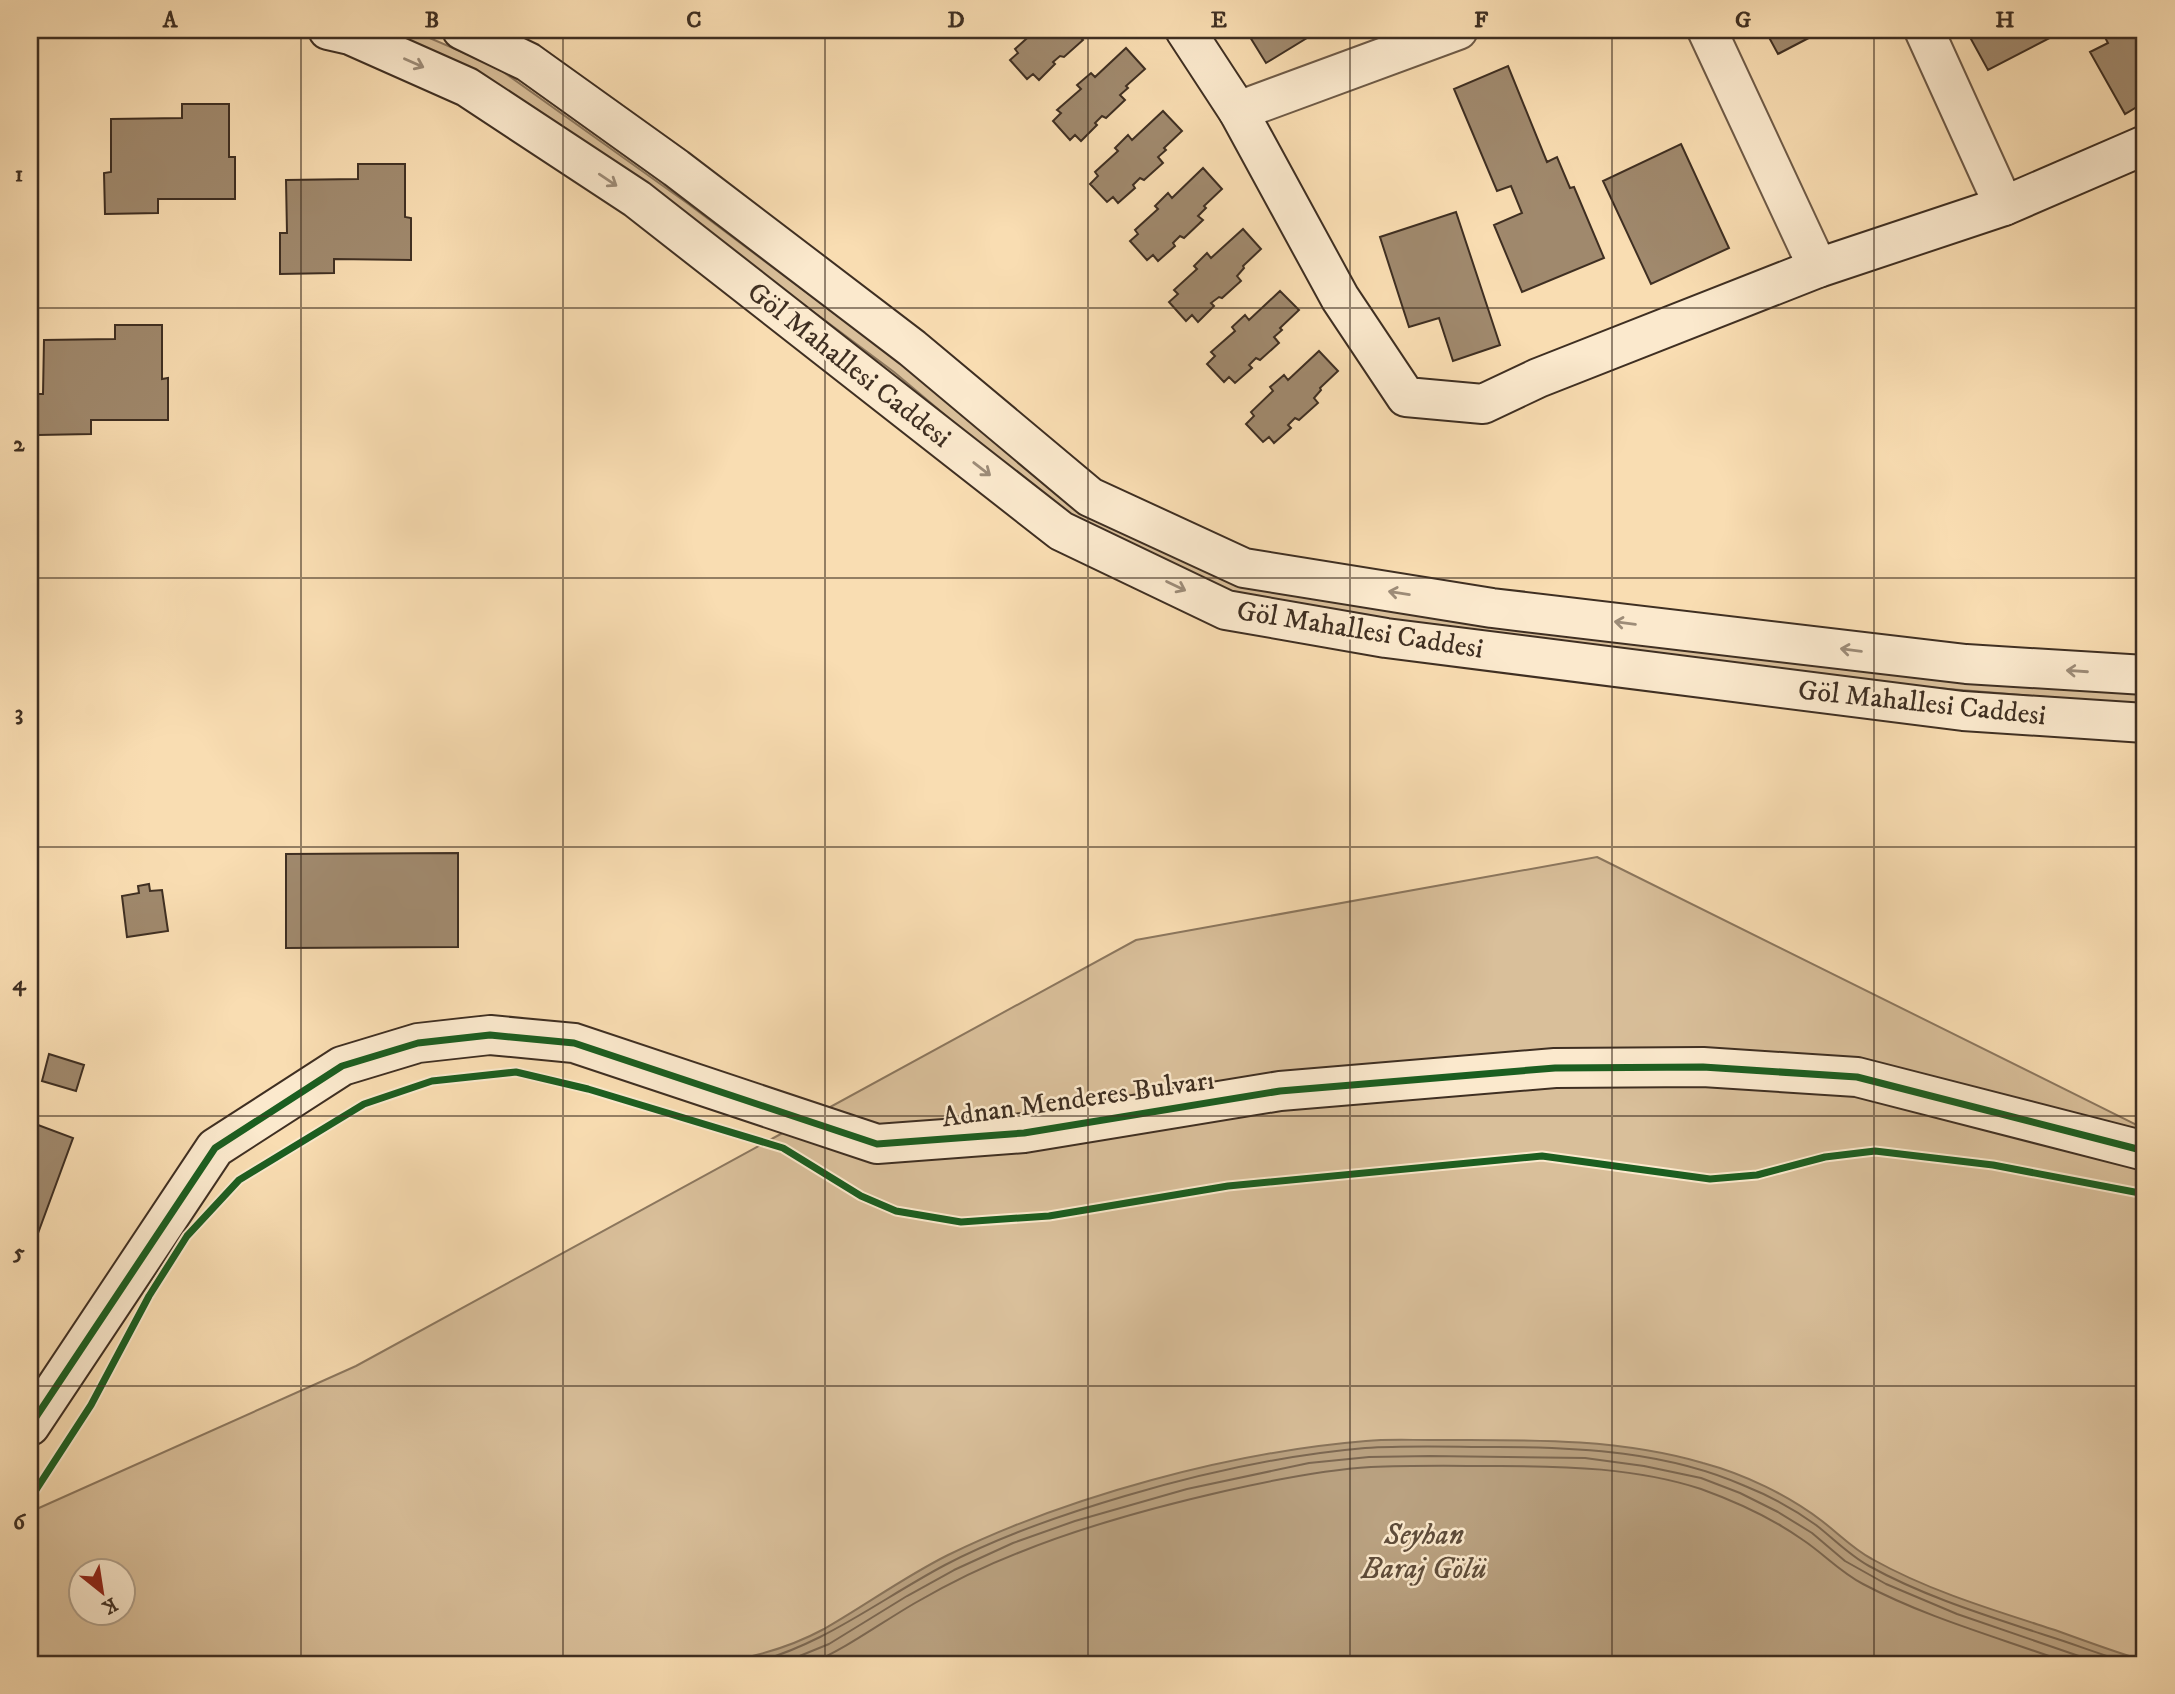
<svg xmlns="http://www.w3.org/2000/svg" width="2175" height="1694" font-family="'IM FELL DW Pica',serif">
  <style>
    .green { fill: #d9bf9a; stroke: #8c775e; stroke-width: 2; fill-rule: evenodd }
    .water { fill: #baa281; stroke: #89745b; stroke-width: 2 }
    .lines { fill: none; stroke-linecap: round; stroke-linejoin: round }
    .shore { stroke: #7c6852; stroke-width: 2 }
    .building { fill: #a0896d; stroke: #3f2f22; stroke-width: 2 }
    .street-casing { stroke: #6e5a46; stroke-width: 42 }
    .secondary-casing { stroke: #3f2f22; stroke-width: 42 }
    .street { stroke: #fbe9cd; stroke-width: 38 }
    .secondary { stroke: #fbe9cd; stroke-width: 38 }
    .cycleway-casing { stroke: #fbe9cd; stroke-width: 11 }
    .cycleway { stroke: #1b5e20; stroke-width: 7 }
    .oneway { stroke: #9d8c78 }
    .grid { fill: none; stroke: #3f2f22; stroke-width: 2; stroke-opacity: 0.55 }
    .labels { text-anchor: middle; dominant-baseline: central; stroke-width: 5; stroke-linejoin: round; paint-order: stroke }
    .street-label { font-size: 28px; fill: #3f2f22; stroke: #fbe9cd }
    .water-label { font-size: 30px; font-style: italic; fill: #5e4c3a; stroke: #fbe9cd }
    .neatline { fill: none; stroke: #3f2f22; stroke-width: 2.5 }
    .grid-label { font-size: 23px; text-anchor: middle; font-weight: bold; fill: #3f2f22 }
  </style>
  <rect width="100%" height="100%" fill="#f9ddb2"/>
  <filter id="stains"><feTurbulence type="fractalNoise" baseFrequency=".00286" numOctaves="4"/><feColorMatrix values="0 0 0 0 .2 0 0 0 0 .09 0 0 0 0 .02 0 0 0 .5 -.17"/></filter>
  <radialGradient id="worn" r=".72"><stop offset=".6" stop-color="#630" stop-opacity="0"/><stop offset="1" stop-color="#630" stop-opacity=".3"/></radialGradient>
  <path class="green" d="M385 30H411L495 66 687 203 906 367 1059 492 1139 541 1233 579 2145 692V705L1827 679 1392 621 1231 592 1129 551 1051 504 894 372 678 211Z
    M1597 857 2145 1129V1664H30V1512L356 1366 1136 940ZM80 1572H122V1614H80Z"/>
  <path class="water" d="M1429 1440C1521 1440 1614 1437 1703 1463 1744 1474 1788 1495 1822 1521 1839 1534 1853 1549 1872 1559 1929 1591 1993 1610 2055 1630 2085 1641 2115 1652 2145 1661V1664H703C745 1660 787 1649 824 1629 866 1605 904 1577 948 1555 1069 1496 1231 1452 1366 1441 1387 1439 1408 1440 1429 1440Z
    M562 1656 581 1664H531Z"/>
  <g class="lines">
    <path class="shore" d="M748 1664C821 1647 879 1600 945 1565 1002 1535 1064 1514 1125 1496 1203 1473 1284 1455 1365 1448 1409 1445 1454 1447 1498 1447 1581 1447 1668 1452 1745 1486 1770 1496 1794 1509 1816 1525 1834 1539 1849 1555 1869 1566 1925 1597 1988 1616 2048 1636 2077 1645 2104 1656 2133 1664
      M780 1664 829 1644 907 1596 954 1570 1013 1543 1075 1521 1187 1489 1309 1463 1369 1457 1430 1456 1585 1458 1644 1466 1701 1478 1740 1493 1778 1512 1812 1533 1845 1561 1886 1584 1957 1614 2102 1664
      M810 1664C847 1648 879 1624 915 1603 948 1584 982 1567 1018 1553 1084 1526 1155 1507 1225 1491 1273 1480 1322 1470 1371 1467 1414 1465 1457 1466 1500 1466 1566 1466 1637 1468 1701 1489 1737 1502 1772 1518 1803 1540 1824 1554 1840 1572 1863 1584 1929 1619 2001 1638 2071 1664"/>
  </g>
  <path class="building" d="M1036 30H1083L1078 35 1083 40 1064 57 1060 56 1053 62 1055 64 1039 80 1033 74 1027 79 1010 60 1018 53 1015 49Z
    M1255 30H1320L1266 63 1250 37 1257 33Z
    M1765 30H1824L1778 54Z
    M1966 30H2065L1988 70Z
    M2101 30H2145V102L2125 114 2090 52 2108 43Z
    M1126 48 1145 69 1126 86 1128 88 1120 95 1125 100 1106 118 1102 116 1095 123 1097 125 1081 141 1075 135 1070 140 1053 121 1061 113 1057 110 1081 89 1077 85 1091 73 1095 77Z
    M1508 66 1547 162 1557 157 1570 188 1574 187 1604 258 1522 292 1494 225 1522 213 1511 186 1497 191 1454 89Z
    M182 104H229V157H235V199H158V213L105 214 104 173 111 172V119L182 118Z
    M1163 111 1182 131 1164 148 1166 150 1158 157 1163 163 1144 180 1140 178 1133 185 1135 188 1118 203 1113 197 1107 202 1090 184 1098 176 1095 172 1118 151 1115 148 1128 135 1132 140Z
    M1681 144 1729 248 1651 284 1603 181Z
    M358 164H405V217L411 218V260L334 259V273L280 274V233H287L286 180 358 179Z
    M1203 168 1222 189 1204 206 1206 208 1198 216 1203 220 1184 238 1180 236 1173 243 1175 246 1158 261 1153 255 1147 260 1130 241 1138 234 1135 230 1158 209 1155 206 1168 193 1172 198Z
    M1456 212 1500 345 1453 361 1439 318 1409 327 1380 237Z
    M1243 229 1261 249 1243 266 1244 268 1237 276 1241 281 1222 298 1219 297 1211 303 1214 306 1198 322 1192 315 1186 321 1169 302 1178 294 1174 290 1197 269 1194 266 1207 253 1211 258Z
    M1280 291 1299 310 1280 328 1282 330 1274 337 1279 343 1260 360 1256 358 1249 365 1252 368 1235 383 1229 377 1224 382 1207 364 1215 356 1211 352 1235 331 1232 327 1245 315 1249 320Z
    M115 325H162V379L168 378V420H91V434L38 435 37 394H43L44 340 115 339Z
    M1319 351 1338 371 1320 388 1321 390 1314 398 1318 403 1299 420 1295 418 1288 425 1291 428 1274 443 1269 437 1263 442 1246 424 1254 416 1251 412 1273 391 1270 387 1284 375 1288 380Z
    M458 853V947L286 948V854Z
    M149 884 150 891 162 890 168 931 127 937 122 896 139 893 138 886Z
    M49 1054 84 1065 76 1091 42 1081Z
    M30 1122 73 1138 30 1255Z"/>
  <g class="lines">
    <g class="street-casing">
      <path id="street" d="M1707 30 1818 268
        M1924 30 2004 206
        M1238 111 1458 30"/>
    </g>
    <g class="secondary-casing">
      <path id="secondary" d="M328 30 350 35 467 87 637 199 1061 531 1226 610 1386 638 1963 711 2145 723
        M462 30 528 62 676 168 912 348 1090 497 1244 568 1492 608 1966 664 2145 675
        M1185 30 1238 111 1340 298 1406 397 1483 404 1538 378 1818 268 2004 206 2145 145
        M30 1426 215 1148 342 1066 418 1043 490 1035 574 1043 877 1144 1024 1133 1280 1091 1555 1068 1703 1067 1857 1077 2145 1151"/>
    </g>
    <use href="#street" class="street"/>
    <use href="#secondary" class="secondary"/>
    <g class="cycleway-casing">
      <path id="cycleway" d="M30 1426 215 1148 342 1066 418 1043 490 1035 574 1043 877 1144 1024 1133 1280 1091 1555 1068 1703 1067 1857 1077 2145 1151
        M30 1499 91 1405 149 1296 187 1236 239 1180 364 1104 432 1081 516 1072 588 1089 783 1148 861 1196 896 1211 961 1222 1049 1216 1228 1186 1542 1156 1710 1179 1757 1175 1825 1157 1875 1151 1993 1165 2145 1194"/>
    </g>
    <use href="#cycleway" class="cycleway"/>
  </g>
  <defs><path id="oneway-shaft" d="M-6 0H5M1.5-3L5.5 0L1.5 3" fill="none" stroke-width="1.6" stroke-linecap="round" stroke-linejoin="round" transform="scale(1.75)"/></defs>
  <g class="oneway">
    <use href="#oneway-shaft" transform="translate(414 63) rotate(24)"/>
    <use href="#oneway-shaft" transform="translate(608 180) rotate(34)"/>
    <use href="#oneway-shaft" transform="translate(982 469) rotate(38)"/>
    <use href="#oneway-shaft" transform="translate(1176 586) rotate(26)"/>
    <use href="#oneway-shaft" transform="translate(1399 593) rotate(-171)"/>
    <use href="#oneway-shaft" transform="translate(1625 623) rotate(-173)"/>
    <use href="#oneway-shaft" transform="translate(1851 650) rotate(-173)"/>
    <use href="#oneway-shaft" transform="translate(2077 671) rotate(-176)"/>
  </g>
  <path class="grid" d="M301 30V1664M563 30V1664M825 30V1664M1088 30V1664M1350 30V1664M1612 30V1664M1874 30V1664M30 308H2145M30 578H2145M30 847H2145M30 1116H2145M30 1386H2145"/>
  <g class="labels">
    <g class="street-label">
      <text transform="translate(849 365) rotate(38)">Göl Mahallesi Caddesi</text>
      <text transform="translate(1360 630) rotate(9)">Göl Mahallesi Caddesi</text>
      <text transform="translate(1922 703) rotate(6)">Göl Mahallesi Caddesi</text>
      <text transform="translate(1078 1099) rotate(-8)">Adnan Menderes Bulvarı</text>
    </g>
    <g class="water-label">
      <text x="1424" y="1535">Seyhan<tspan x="1424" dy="34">Baraj Gölü</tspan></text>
    </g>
  </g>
  <rect width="2175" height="1694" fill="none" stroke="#f9ddb2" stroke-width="77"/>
  <g transform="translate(102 1592) rotate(150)"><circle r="33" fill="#fbe9cd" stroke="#b09f89" stroke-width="2"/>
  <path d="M0-5L12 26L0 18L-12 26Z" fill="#8f2418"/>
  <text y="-10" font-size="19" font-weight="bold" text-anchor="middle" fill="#3f2f22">K</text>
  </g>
  <rect x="38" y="38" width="2098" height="1618" class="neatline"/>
  <g class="grid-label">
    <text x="170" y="27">A</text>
    <text x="432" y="27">B</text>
    <text x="694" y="27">C</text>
    <text x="956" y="27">D</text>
    <text x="1219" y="27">E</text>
    <text x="1481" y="27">F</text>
    <text x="1743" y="27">G</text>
    <text x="2005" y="27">H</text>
    <text x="19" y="181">1</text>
    <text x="19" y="451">2</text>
    <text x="19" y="720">3</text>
    <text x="19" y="990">4</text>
    <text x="19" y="1259">5</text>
    <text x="19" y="1529">6</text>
  </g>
  <rect width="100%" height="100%" filter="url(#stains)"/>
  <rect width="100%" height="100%" fill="url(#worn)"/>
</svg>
